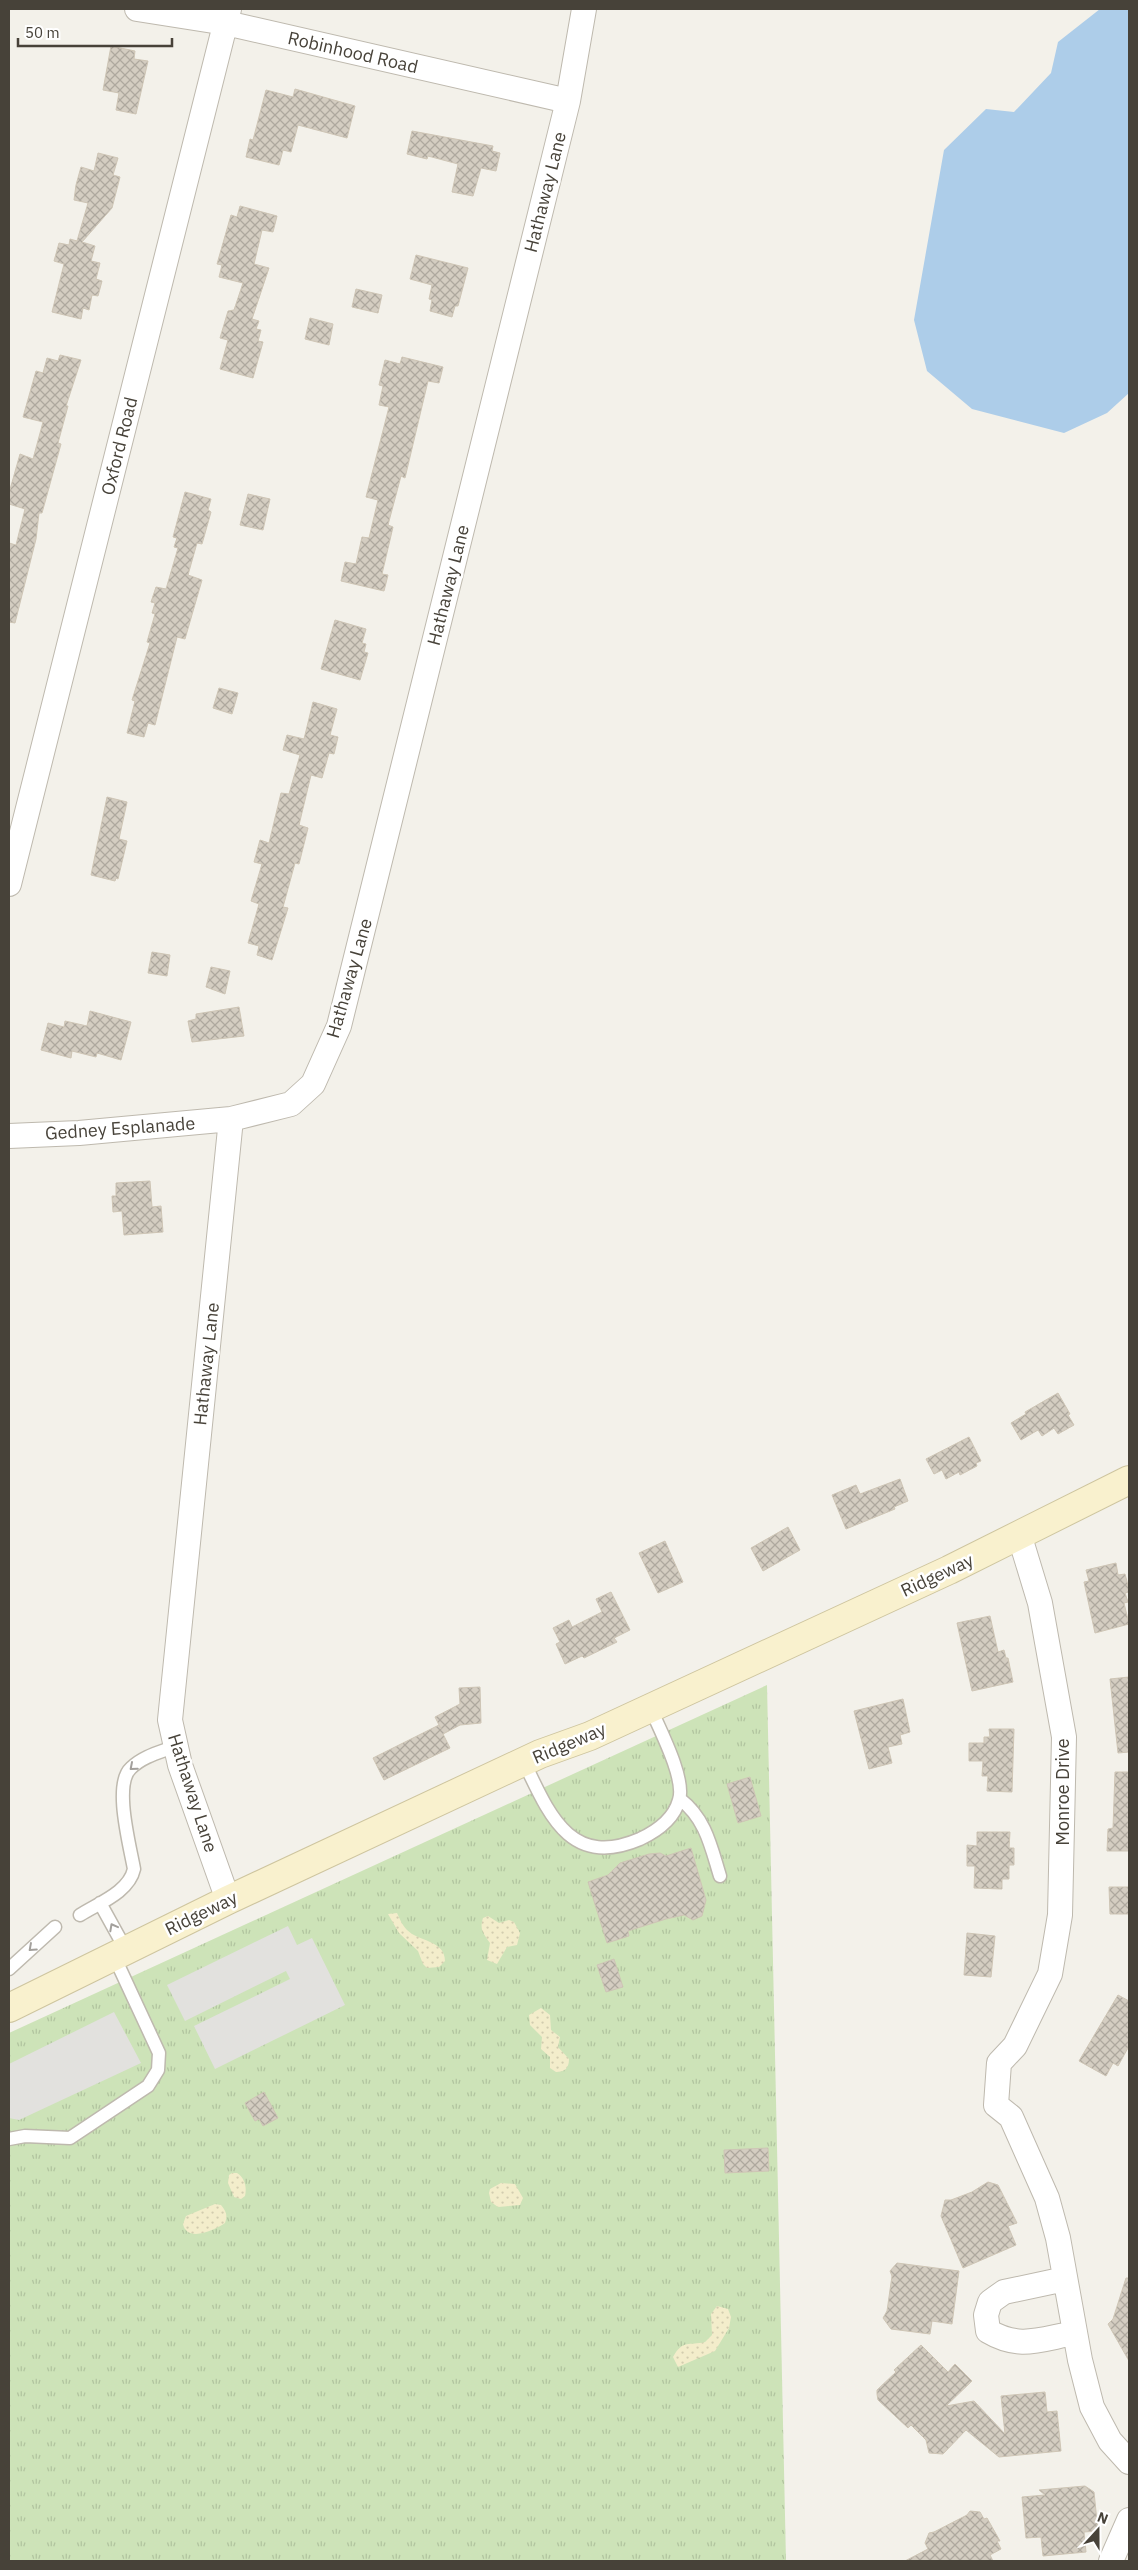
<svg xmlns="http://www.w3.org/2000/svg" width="1138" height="2570" font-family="'IBM Plex Sans',sans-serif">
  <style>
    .grass { fill: url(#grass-tufts) }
    .sand { fill: url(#sand-dots) }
    .parking { fill: #e2e1de }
    .water { fill: #adcde9 }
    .building { fill: url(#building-cross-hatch); stroke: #cec5b5 }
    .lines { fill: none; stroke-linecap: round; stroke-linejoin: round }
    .lane-casing { stroke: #beb9ae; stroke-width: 15 }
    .street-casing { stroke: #beb9ae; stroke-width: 26 }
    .secondary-casing { stroke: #cec59f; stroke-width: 30 }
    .lane { stroke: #fff; stroke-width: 12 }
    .street { stroke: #fff; stroke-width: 24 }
    .secondary { stroke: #f9f1ce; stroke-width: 28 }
    .oneway { stroke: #a3a09c }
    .labels { text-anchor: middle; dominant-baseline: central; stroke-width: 5; stroke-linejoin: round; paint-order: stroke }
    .street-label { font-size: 18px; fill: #474239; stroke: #fff }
  </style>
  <defs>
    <pattern id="grass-tufts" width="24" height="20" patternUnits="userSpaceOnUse" patternTransform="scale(1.25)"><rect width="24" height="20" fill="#cde3b8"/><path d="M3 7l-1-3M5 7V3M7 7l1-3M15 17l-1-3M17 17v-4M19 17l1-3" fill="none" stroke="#b1c49f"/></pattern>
    <pattern id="sand-dots" width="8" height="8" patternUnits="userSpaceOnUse" patternTransform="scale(1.25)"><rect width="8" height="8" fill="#f3edcb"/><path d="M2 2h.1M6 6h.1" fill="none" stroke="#d2ccaf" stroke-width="1.8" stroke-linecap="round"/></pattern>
    <pattern id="building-cross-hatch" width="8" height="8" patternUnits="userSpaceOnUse" patternTransform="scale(1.25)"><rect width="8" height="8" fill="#d4cdc1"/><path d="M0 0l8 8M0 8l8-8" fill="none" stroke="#aea89e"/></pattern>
  </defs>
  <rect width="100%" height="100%" fill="#f3f1ea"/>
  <path class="grass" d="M767 1685 786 2561H9V2033Z"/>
  <path class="sand" d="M397 1913C400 1919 402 1925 407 1930 419 1942 445 1940 445 1961L439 1967 427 1968 423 1964 418 1951 399 1933 388 1914Z
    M488 1916 499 1923 509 1920 514 1922 520 1933 517 1945 507 1947 497 1964 487 1960 490 1943C484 1934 479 1930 483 1918Z
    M541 2008 550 2015 551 2030 560 2037 558 2047 569 2059C569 2068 565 2072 556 2072L550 2068V2057L541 2049 542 2037 530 2025 529 2015Z
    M232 2173H237C245 2178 247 2187 245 2196L241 2199 234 2197 228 2183 229 2175Z
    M501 2183 515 2184 523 2198 520 2205 498 2207 491 2202 489 2193 490 2189Z
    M215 2204 221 2205C226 2211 228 2215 225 2223 215 2230 187 2243 183 2224L186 2216Z
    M717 2306 728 2309 731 2317 729 2328 715 2351 678 2367 673 2357C683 2339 689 2346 705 2342L712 2335 711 2314Z"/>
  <path class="parking" d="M288 1926 297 1945 312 1938 345 2005 215 2069 194 2026 290 1979 286 1971 185 2021 167 1985Z
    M114 2012 141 2063 19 2120 9 2118V2064Z"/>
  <path class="water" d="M1100 9H1129V393L1107 413 1064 433 972 409 927 371 914 320 944 150 986 109 1014 112 1051 73 1058 42Z"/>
  <path class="building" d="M111 46 135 51 134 59 148 61 136 114 116 110 119 93 103 90Z
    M295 89 355 106 347 138 298 125 291 152 283 150 279 165 246 157 250 139 253 140 266 90 293 97Z
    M412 131 493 146 492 151 500 153 496 171 481 168 473 196 452 192 458 164 428 156 427 159 407 154Z
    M98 153 118 158 113 175 120 177 112 208 82 242 95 246 91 261 100 263 96 279 102 281 98 296 92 295 89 310 83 308 81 319 52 312 64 264 54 261 59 243 69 245 70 239 77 241 88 203 74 200 76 185 81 167 94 171Z
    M240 206 277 216 273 232 262 230 254 264 269 268 252 319 259 321 256 329 261 330 258 341 263 342 253 378 220 369 228 340 220 338 228 311 234 310 243 283 219 277 222 265 217 264 231 215 237 217Z
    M416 255 468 268 458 306H455L452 317 430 311 432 300 429 299 432 285 410 279Z
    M356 289 382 295 378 313 352 307Z
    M310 318 333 324 329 345 305 339Z
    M60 355 81 360 66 406H68L58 443 61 444 42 513H39L36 539 15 623 9 622V543L16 545 25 509 9 504V493L20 454 33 459 43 422 23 417 36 371 43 373 47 358 58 361Z
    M402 357 443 367 439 383 428 381 405 478 401 476 388 525 393 527 382 574 388 575 384 591 341 581 345 562 356 564 362 537 369 538 378 500 366 497 389 407 379 405 383 386 379 385 385 360 400 364Z
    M185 492 211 499 208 510 211 512 202 544 197 543 188 575 202 580 185 639 177 637 155 725 148 723 144 737 127 733 135 701 132 700 150 643 147 642 155 614 152 613 155 603 151 602 156 587 166 589 178 548 174 547 177 538 173 537Z
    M248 494 270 499 263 530 240 525Z
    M335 620 366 629 362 643 366 644 364 652 368 653 360 680 321 669Z
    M219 688 238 693 232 714 213 708Z
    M313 702 337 709 330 735 338 737 334 754 329 753 322 778 311 775 299 825 308 828 299 864 295 863 283 907 288 908 272 960 257 955 259 946 248 943 259 904 251 901 262 864 254 862 260 840 269 843 281 793 289 794 300 755 283 750 287 735 304 739Z
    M107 797 127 802 119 839 127 841 118 879 116 878 115 881 91 875Z
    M152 952 170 955 167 976 148 973Z
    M211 967 230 971 225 994 206 987Z
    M239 1007 244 1036 192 1042 188 1021 196 1019V1014Z
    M90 1011 131 1022 121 1060 97 1053 96 1057 72 1051 71 1058 41 1050 48 1023 64 1027 65 1021 87 1026Z
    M150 1181 152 1207 161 1206 163 1232 124 1235 122 1211 113 1212 112 1196H116V1183Z
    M1058 1393 1070 1414 1068 1415 1074 1425 1058 1434 1054 1428 1042 1436 1038 1430 1021 1440 1011 1423 1026 1414 1025 1412Z
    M969 1437 981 1461 976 1463 977 1466 960 1475 959 1472 946 1479 942 1470 934 1474 926 1459Z
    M900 1479 908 1501 894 1507 895 1509 846 1529 832 1495 856 1485 860 1494Z
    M788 1527 800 1550 763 1571 751 1548Z
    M665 1541 683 1582 658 1593 639 1553Z
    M1116 1563 1118 1575 1125 1574 1129 1589V1592L1125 1593 1128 1602 1124 1603 1129 1624 1095 1633 1084 1582 1089 1581 1086 1570Z
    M611 1592 630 1630 614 1638 617 1642 584 1658 582 1656 565 1664 556 1644 560 1642 553 1628 569 1620 572 1627 602 1612 596 1599Z
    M990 1616 998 1652 1004 1650 1006 1658H1008L1013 1682 972 1691 957 1623Z
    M1129 1677V1752L1118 1753 1110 1679Z
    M480 1687 481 1723 460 1725 443 1734 450 1748 384 1780 373 1758 439 1725 441 1729 435 1717 460 1704 459 1688Z
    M903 1699 910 1732 900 1735 902 1744 888 1747 892 1763 869 1769 854 1711Z
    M989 1729H1014L1012 1792 987 1791 988 1776H982L983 1761H969V1743H984V1737H990Z
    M1115 1772H1129V1851H1107L1108 1829 1113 1828Z
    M750 1777 761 1816 738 1823 727 1784Z
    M977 1832H1010L1009 1848H1014V1865H1009V1879H1002V1889L974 1888 975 1866H967V1845L977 1846Z
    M691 1848 706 1900 702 1916 693 1920 684 1915 666 1919 628 1931 629 1936 607 1943 588 1882 608 1875 620 1863 649 1854 660 1853 666 1856Z
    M1109 1887H1129V1914H1110Z
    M967 1933 995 1936 991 1977 964 1975Z
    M614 1959 623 1987 606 1992 597 1965Z
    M1118 1995 1129 2001V2046L1118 2066 1113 2063 1106 2076 1079 2061Z
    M264 2092 278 2118 263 2126 259 2119 255 2121 245 2103Z
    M768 2148 769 2171 725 2173 724 2150Z
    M988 2182 998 2185 1017 2223 1008 2226 1016 2245 963 2268 941 2216 945 2200H951L972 2192Z
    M897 2263 959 2271 952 2324 932 2321 930 2334 891 2329 883 2318 887 2311 892 2276 890 2271Z
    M1126 2278H1129V2361L1108 2324 1113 2319Z
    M921 2345 948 2372 955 2364 972 2381 946 2406 974 2401 1005 2434 1001 2396 1045 2392 1047 2412 1057 2411 1061 2451 999 2457 966 2430 943 2454 929 2453 926 2440 911 2425 908 2428 878 2400 877 2394V2390L896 2372 894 2370Z
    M1085 2486 1094 2492 1098 2531 1084 2532 1086 2552 1043 2556 1041 2537 1026 2538 1022 2497 1045 2495 1039 2490Z
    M970 2511 980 2512 984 2519 987 2518 1000 2541H997L1001 2549 990 2555 993 2561H905L928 2549 925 2543 929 2533 934 2532 967 2515Z"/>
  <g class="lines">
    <g class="lane-casing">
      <path id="lane" d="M524 1762C549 1814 570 1869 640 1839 657 1831 674 1819 679 1800 686 1779 659 1728 650 1707
        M680 1799C706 1819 711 1847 720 1876
        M100 1903 126 1950
        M80 1915C99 1903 129 1892 134 1869 130 1846 113 1784 131 1768 143 1756 161 1752 176 1746
        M9 1969 55 1927
        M9 2139 25 2136 70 2138 148 2086 158 2070 159 2053 114 1956"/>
    </g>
    <g class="street-casing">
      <path id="street" d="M137 9 226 23 568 101
        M9 884 229 9
        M9 1136 79 1133 231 1119 291 1104 313 1084 339 1026 568 101 584 9
        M1019 1534 1040 1603 1064 1737 1060 1915 1050 1974 1015 2046 999 2063 996 2105 1011 2117 1047 2198 1058 2238 1080 2360 1092 2407 1110 2441 1129 2462
        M228 1900 180 1765 170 1720 231 1119
        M1065 2279 1004 2292 990 2302 986 2315 988 2331C1020 2350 1040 2339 1075 2333
        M1111 2561 1129 2520"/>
    </g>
    <g class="secondary-casing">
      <path id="secondary" d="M9 2008 228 1900 540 1754 590 1736 949 1570 1129 1480"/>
    </g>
    <use href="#lane" class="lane"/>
    <use href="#street" class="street"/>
    <use href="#secondary" class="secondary"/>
  </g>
  <defs><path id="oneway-chevron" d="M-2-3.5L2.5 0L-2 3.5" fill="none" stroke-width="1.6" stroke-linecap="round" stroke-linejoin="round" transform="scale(1.25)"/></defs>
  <g class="oneway">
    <use href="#oneway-chevron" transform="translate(133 1767) rotate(139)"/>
    <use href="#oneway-chevron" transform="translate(113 1927) rotate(-118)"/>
    <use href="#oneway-chevron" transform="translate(32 1948) rotate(138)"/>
  </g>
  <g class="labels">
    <g class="street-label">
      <text transform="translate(353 52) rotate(13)">Robinhood Road</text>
      <text transform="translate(545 192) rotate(-76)">Hathaway Lane</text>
      <text transform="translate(119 446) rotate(-76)">Oxford Road</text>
      <text transform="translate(448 585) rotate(-76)">Hathaway Lane</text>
      <text transform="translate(349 978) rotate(-74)">Hathaway Lane</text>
      <text transform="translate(120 1128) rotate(-4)">Gedney Esplanade</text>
      <text transform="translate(206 1364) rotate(-84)">Hathaway Lane</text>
      <text transform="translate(937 1575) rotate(-25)">Ridgeway</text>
      <text transform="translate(569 1743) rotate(-23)">Ridgeway</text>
      <text transform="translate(1062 1792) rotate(-90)">Monroe Drive</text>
      <text transform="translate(193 1793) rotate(72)">Hathaway Lane</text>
      <text transform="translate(201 1913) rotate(-26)">Ridgeway</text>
    </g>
  </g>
  <rect width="1138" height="2570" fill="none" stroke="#474239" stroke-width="20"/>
  <g transform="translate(1098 2530) rotate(21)" stroke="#ffffff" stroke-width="4" paint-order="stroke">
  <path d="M0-4L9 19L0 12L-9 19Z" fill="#474239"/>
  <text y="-8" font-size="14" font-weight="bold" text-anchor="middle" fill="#474239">N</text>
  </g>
  <path d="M18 38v8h154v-8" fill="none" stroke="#474239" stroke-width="2.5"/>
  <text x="25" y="38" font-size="15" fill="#474239" stroke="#ffffff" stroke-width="4" paint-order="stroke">50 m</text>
</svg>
